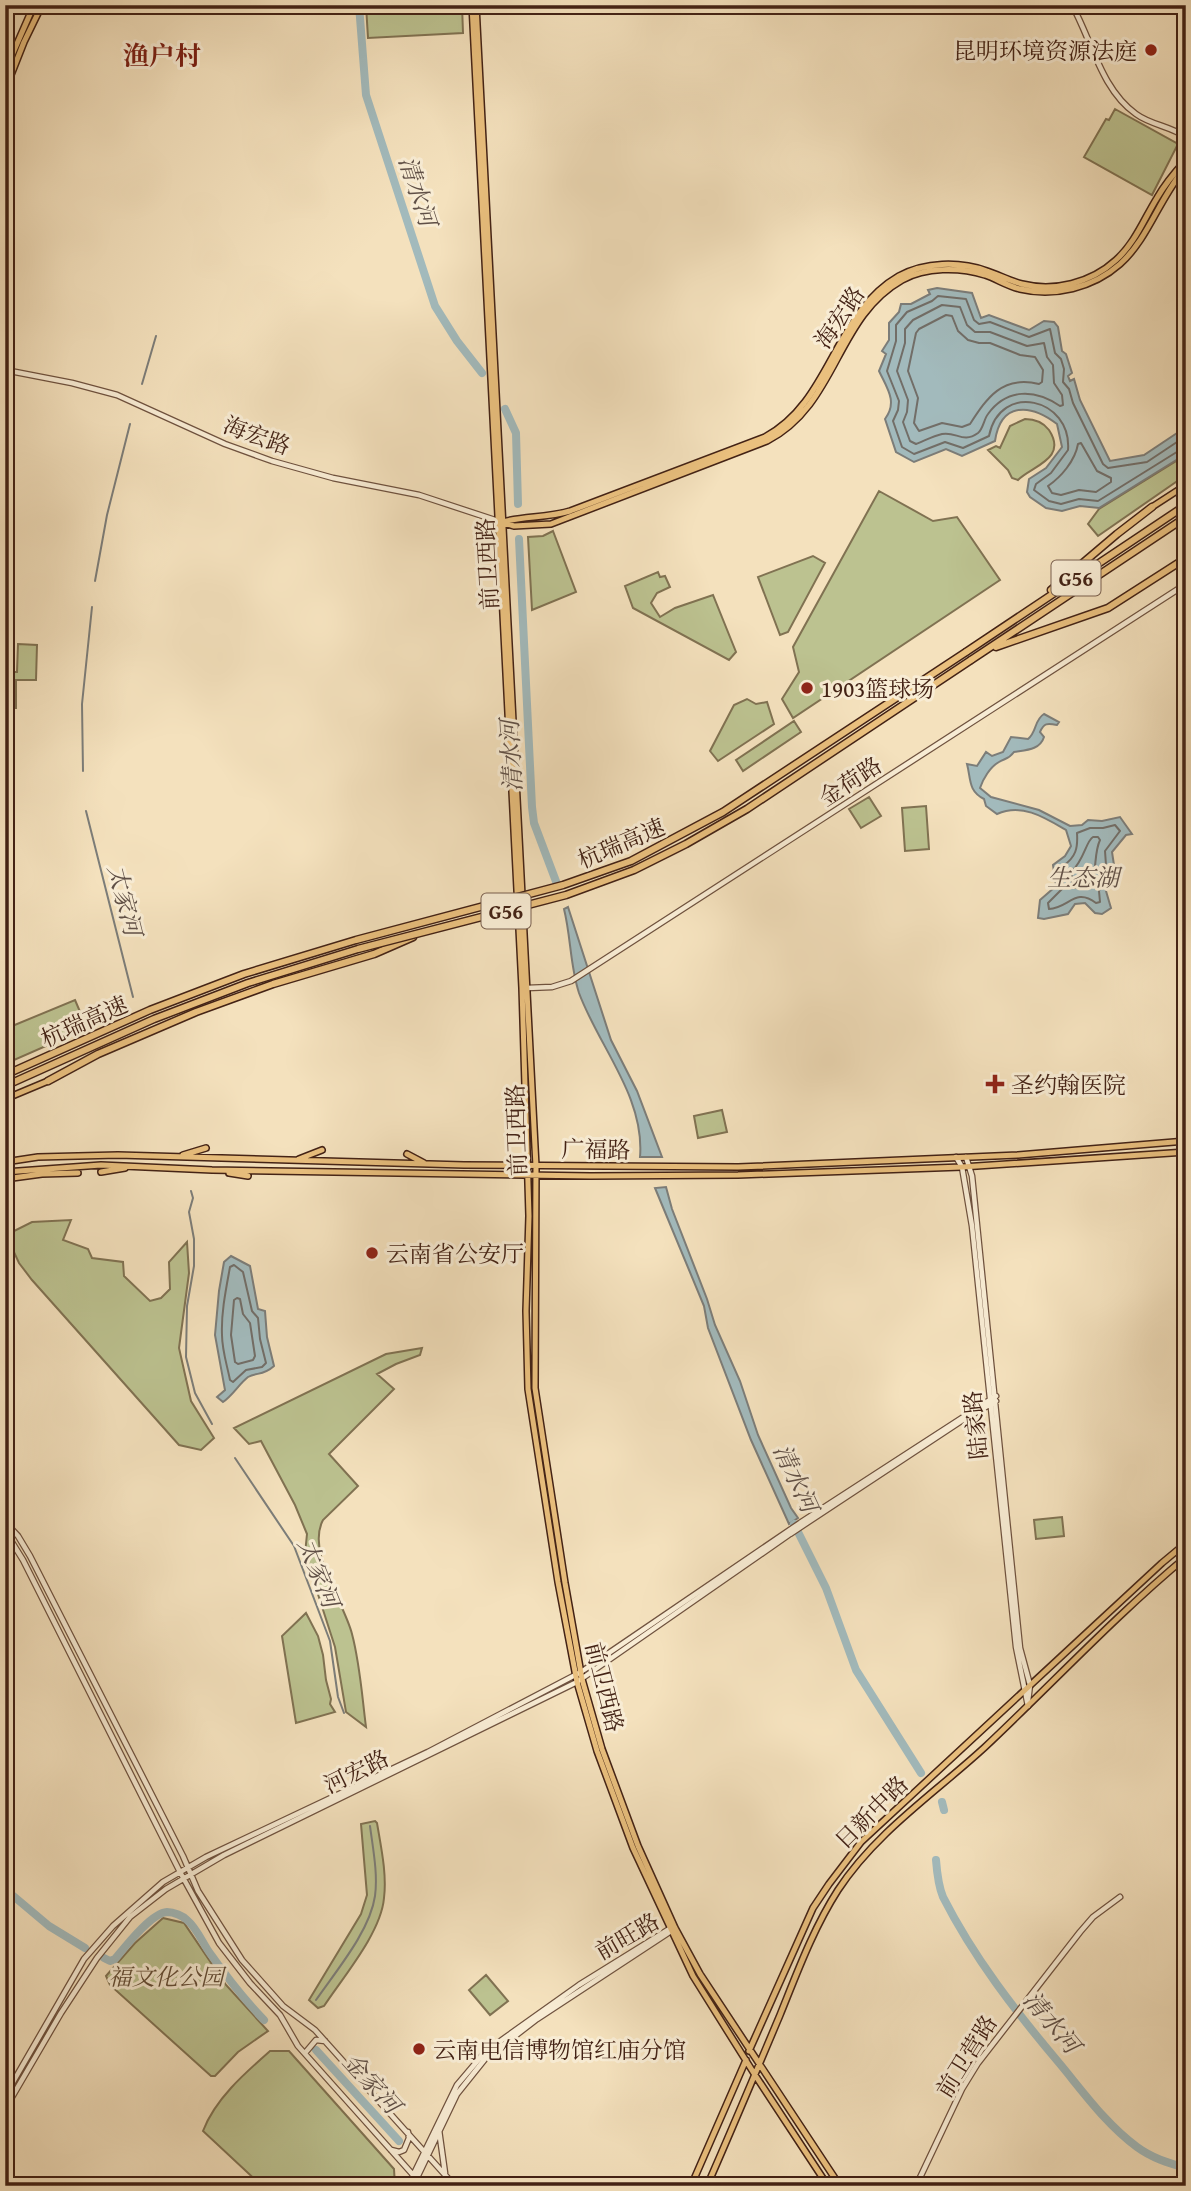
<svg xmlns="http://www.w3.org/2000/svg" width="1191" height="2191" font-family="'Gentium Book Plus','Noto Serif SC',serif">
  <style>
    .green { fill: #bcc290; stroke: #807252; stroke-width: 2 }
    .water { fill: #a2babc; stroke: #7c7d79; stroke-width: 2 }
    .lines { fill: none; stroke-linecap: round; stroke-linejoin: round }
    .shore { stroke: #726e68; stroke-width: 2 }
    .stream { stroke: #7c7d79; stroke-width: 2 }
    .river { stroke: #a2babc; stroke-width: 8 }
    .minor-casing { stroke: #6f523f; stroke-width: 7 }
    .major-casing { stroke: #432215; stroke-width: 8 }
    .highway-casing { stroke: #432215; stroke-width: 9 }
    .minor { stroke: #f8ecd4; stroke-width: 4.5 }
    .major { stroke: #eac07e; stroke-width: 5 }
    .highway { stroke: #eac07e; stroke-width: 6 }
    .highway-bridge-casing { stroke: #432215; stroke-width: 9; stroke-linecap: butt }
    .highway-bridge { stroke: #eac07e; stroke-width: 6 }
    .poi-dot { fill: #8f2418; stroke: #f8ecd4; stroke-width: 2.5 }
    .labels { text-anchor: middle; dominant-baseline: central; stroke-width: 6; stroke-linejoin: round; paint-order: stroke }
    .shield { fill: #f8ecd4; stroke: #795f4e; stroke-width: 2 }
    .shield-label { font-size: 21px; font-weight: bold; fill: #432215 }
    .poi-label { font-size: 23px; fill: #432215; stroke: #f8ecd4; text-anchor: start }
    .street-label { font-size: 23px; fill: #432215; stroke: #f8ecd4 }
    .park-label { font-size: 23px; font-style: italic; fill: #614a34; stroke: #f8ecd4 }
    .water-label { font-size: 24px; font-style: italic; fill: #605047; stroke: #f8ecd4 }
    .quarter-label { font-size: 26px; font-weight: bold; fill: #7a1f14; stroke: #f8ecd4 }
  </style>
  <rect width="100%" height="100%" fill="#f4e1bd"/>
  <filter id="stains"><feTurbulence type="fractalNoise" baseFrequency=".00286" numOctaves="4"/><feColorMatrix values="0 0 0 0 .2 0 0 0 0 .09 0 0 0 0 .02 0 0 0 .5 -.17"/></filter>
  <radialGradient id="worn" r=".72"><stop offset=".6" stop-color="#630" stop-opacity="0"/><stop offset="1" stop-color="#630" stop-opacity=".3"/></radialGradient>
  <path class="green" d="M366 5H462L463 33 368 38Z
    M1115 109 1178 144 1152 195 1084 157 1106 119 1109 120Z
    M1025 419C1035 419 1043 422 1049 430 1068 459 1032 466 1018 480L1012 478 1008 470 988 450 996 446 1000 448 1010 426Z
    M1186 455V475L1098 536 1088 524 1099 509Z
    M879 491 933 521 957 517 1000 580 793 718 782 699 799 672 793 647Z
    M553 531 576 592 532 610 528 537 543 536Z
    M813 556 825 563 788 632 780 635 758 577Z
    M658 572 660 577 665 576 670 587 657 593 651 603 660 617 675 608 713 595 736 652 729 660 633 608 625 586Z
    M18 644 37 645 36 680H16V708H5L7 672H17Z
    M747 699 756 704 767 702 774 724 718 761 710 751 734 705Z
    M794 721 801 732 743 771 736 760Z
    M869 797 881 816 861 828 849 809Z
    M926 806 929 849 905 851 902 808Z
    M75 1000 87 1028 5 1064V1029Z
    M722 1110 727 1132 698 1138 694 1116Z
    M71 1220 63 1240 88 1249 92 1258 123 1262 124 1276 150 1301 161 1298 170 1289 169 1262 187 1242 189 1273 179 1348 191 1401 214 1438 201 1450 179 1445 32 1280 19 1263 6 1235 32 1222Z
    M422 1348 420 1355 396 1364 377 1374 394 1389 329 1454 358 1486 323 1520C306 1552 344 1602 352 1634 360 1664 362 1696 366 1727L346 1712 335 1647 305 1554 307 1534 295 1505 261 1441 249 1444 234 1428 386 1354Z
    M1062 1517 1064 1536 1036 1539 1034 1520Z
    M306 1613 318 1636 323 1655 326 1680 331 1699 330 1704 335 1712 296 1723 282 1636Z
    M375 1821 377 1823C381 1847 387 1874 384 1898 381 1933 343 1977 324 2006L318 2008 309 2000 361 1914 367 1895 361 1824Z
    M163 1918 184 1923 226 1985 268 2031 238 2052 215 2076H211L110 1985 106 1976 135 1943Z
    M486 1975 508 2001 490 2015 469 1990Z
    M270 2051H289L394 2169 395 2186H262L203 2131C215 2099 245 2073 270 2051Z"/>
  <path class="water" d="M937 288 972 293 981 318 989 315 1029 330 1044 321 1054 322 1058 327 1062 351 1066 354 1072 373 1068 376 1070 381 1074 379 1080 400 1110 461 1144 455 1186 427V454L1099 508 1080 506 1062 511 1046 508 1030 497 1027 492 1029 479 1046 468 1062 447 1057 424C1031 404 1001 401 995 441L962 456 946 449 914 462 896 452 885 419C898 402 887 388 879 371L886 354 882 351 889 340V323L899 312 901 304H911L930 294 928 290Z
    M1044 714 1059 722 1057 725C1047 723 1044 723 1040 732L1044 737C1040 750 1026 750 1014 752 1009 759 1006 758 999 762 990 767 983 779 980 788L991 797 1039 810 1070 826 1082 825 1088 820 1102 821 1120 817 1132 834 1126 835 1112 852 1114 865 1106 891 1111 908 1102 914 1095 913 1085 903 1075 904 1068 914 1044 919 1038 918 1040 900 1056 886 1053 865 1065 856 1071 846 1066 830C1044 817 1022 803 997 814L986 806 984 799C968 791 971 779 967 764L977 766 986 752 992 756 1003 752 1011 737 1028 739C1037 732 1034 720 1044 714Z
    M568 907 611 1040 637 1091 662 1157H640C645 1097 599 1047 579 993 570 966 571 937 564 909Z
    M666 1187 672 1209 707 1299 715 1325 740 1381 758 1435 791 1508 798 1518 789 1524 751 1440 708 1328 704 1306 655 1188Z
    M231 1256 250 1266 258 1309 265 1311 267 1337 274 1366C263 1376 257 1372 248 1377 239 1384 233 1395 223 1402L217 1397 225 1390 215 1335 219 1291 224 1262Z"/>
  <g class="lines">
    <path class="shore" d="M942 305 960 307 967 325 975 332H990L1027 346 1044 343 1047 357 1053 365 1054 383 1062 395 1063 405 1060 406C1035 389 1007 388 988 414 984 419 983 429 978 433 963 444 956 431 942 434 933 436 924 441 916 444L910 441 903 422 907 412 908 400 897 371 905 343V329L913 320Z
      M946 315 952 316 958 331 968 340 979 343H990L1020 355 1035 357 1043 370 1042 382 1039 384C1002 375 987 398 970 424L962 427 942 423 919 431 914 423 918 398 908 371 916 333 919 329Z
      M1186 436 1147 462 1108 468 1103 464 1073 403 1069 389 1063 382 1064 369 1061 359 1055 353 1050 329 1029 337 990 322 979 324 974 320 966 299 938 296 932 301 907 312 896 325V341L887 371 899 401 898 410 893 421 902 447 914 454 945 442 963 448 989 436C1000 381 1072 398 1068 450L1051 473 1036 484 1034 490 1049 501 1061 504 1079 499 1098 501 1180 450 1186 449
      M1081 443 1097 471 1111 478V482L1096 492 1079 490 1061 495 1052 493 1048 486C1061 477 1075 461 1078 444Z
      M1115 825 1120 831 1105 851 1106 865 1099 891 1100 902 1096 903C1075 887 1069 908 1049 909L1048 903 1063 888V866C1076 857 1078 848 1077 833L1090 828H1103Z
      M1093 837H1098L1100 840C1093 855 1098 873 1089 888H1074L1072 885V871C1084 860 1086 841 1093 837Z
      M234 1265 243 1272 252 1311 258 1318 260 1339 266 1363 262 1367 246 1370 233 1382 230 1380C227 1365 222 1350 222 1335 221 1313 226 1289 230 1267Z
      M237 1298 240 1299 243 1314 250 1323 255 1356 253 1360 238 1364 235 1362 231 1335 234 1300Z"/>
    <path class="stream" d="M142 384 156 336
      M95 581 107 515 130 424
      M83 771 82 704 92 607
      M86 811 133 997
      M191 1191 193 1198 189 1212 194 1239V1266L187 1306 186 1357 195 1393 212 1424
      M235 1458 294 1546 330 1641 338 1697 344 1713
      M316 2000C336 1971 370 1931 375 1896 378 1874 373 1849 370 1826"/>
    <path class="river" d="M359 5 366 95 435 306 457 341 482 373
      M505 409 516 433 518 504
      M519 539 532 807 534 823 557 884
      M794 1524 826 1588 856 1670 921 1773
      M942 1802 944 1810
      M936 1860C937 1873 938 1885 943 1897 974 1958 1016 2012 1060 2064 1084 2093 1106 2124 1137 2147 1152 2158 1168 2163 1186 2168
      M5 1889 49 1926 85 1948
      M104 1958 110 1961 115 1959C125 1947 151 1913 167 1912 174 1912 183 1916 187 1920 198 1929 203 1945 212 1956 228 1979 245 2000 264 2020
      M316 2050 399 2141"/>
    <g class="minor-casing">
      <path id="minor" d="M1072 5C1092 41 1101 89 1136 114 1151 125 1170 126 1186 137
        M1075 9 1090 5
        M5 370 72 383 117 395 225 444 272 461 333 478 419 495 501 522
        M527 988 552 987 571 981 1186 584
        M956 1157 962 1167 972 1226 1016 1647 1028 1706
        M966 1157 972 1176 1020 1648 1030 1685 1028 1701
        M5 1522 18 1536 30 1556 183 1856 198 1891 242 1960 283 2006 315 2030 455 2186
        M5 1531 23 1560 180 1872 219 1943 250 1983 280 2015 298 2046 423 2186
        M305 2053 316 2040 325 2041
        M5 2096 84 1959 113 1926 163 1882 206 1857 428 1752 581 1672 800 1523 996 1396
        M5 2109 61 2013 97 1958 130 1917 166 1889 224 1855 577 1682 790 1534 961 1421 996 1401
        M439 2130 445 2173
        M391 2150 399 2152 404 2150 409 2138 408 2132
        M408 2186 457 2085 485 2052 579 1985 671 1928
        M413 2186 457 2094 485 2059 537 2019 674 1929
        M439 2186 441 2182 450 2181
        M916 2186 962 2089 978 2063 1080 1932 1093 1917 1120 1897"/>
    </g>
    <g class="major-casing">
      <path id="major" d="M472 5 522 988 529 1216 526 1311 528 1389 558 1582 577 1682 597 1751 633 1848 693 1976 755 2075 828 2186
        M476 5 536 1166 535 1388 565 1583 582 1679 602 1749 638 1846 675 1928 700 1974 840 2186
        M5 71 34 5
        M5 90 24 42 42 5
        M1152 507 1186 485
        M502 522C524 516 547 518 570 511L765 437C832 401 833 314 899 276 925 262 959 261 987 271 999 275 1010 281 1022 284 1054 292 1091 283 1116 260 1135 243 1144 219 1157 198 1165 184 1175 172 1186 160
        M504 523 514 526 551 524 767 441C838 404 835 318 902 280 926 267 959 267 985 275 997 279 1007 286 1020 289 1054 297 1093 288 1120 264 1149 238 1160 196 1186 167
        M5 1099 48 1081
        M407 1154 424 1163
        M183 1155 206 1148
        M299 1159 322 1150
        M5 1162 38 1157 118 1155 464 1165 738 1167 1018 1155 1186 1141
        M5 1172 101 1165 212 1170 591 1176 738 1175 962 1167 1186 1152
        M101 1172 125 1168
        M229 1173 248 1176
        M5 1179 42 1174 78 1173
        M749 2051 813 1908 829 1884 861 1842 1162 1563 1186 1543
        M691 2186 746 2060
        M707 2186C732 2129 756 2072 780 2015 797 1973 813 1929 838 1890 876 1832 935 1793 985 1747 1052 1684 1115 1616 1186 1557"/>
    </g>
    <g class="highway-casing">
      <path id="highway" d="M1051 590 1117 534 1152 507
        M996 647 1108 608 1186 558
        M966 652 1186 505
        M971 660 1186 517
        M48 1081 98 1054 196 1012 273 984 374 954 413 937"/>
    </g>
    <use href="#minor" class="minor"/>
    <use href="#major" class="major"/>
    <use href="#highway" class="highway"/>
    <g class="highway-bridge-casing">
      <path id="highway-bridge" d="M5 1075 150 1010 244 974 356 940 563 885 631 861 723 812 966 652
        M5 1086 154 1019 248 983 358 949 566 895 634 870 686 844 747 809 971 660"/>
    </g>
    <use href="#highway-bridge" class="highway-bridge"/>
  </g>
  <g class="poi-dot">
    <circle cx="1151" cy="50" r="7"/>
    <circle cx="807" cy="688" r="7"/>
    <path d="M991.5 1073.5h7v7h7v7h-7v7h-7v-7h-7v-7h7z"/>
    <circle cx="372" cy="1253" r="7"/>
    <circle cx="419" cy="2049" r="7"/>
  </g>
  <g class="labels">
    <g class="shield">
      <rect x="1051.5" y="560.5" width="49" height="35" rx="5"/>
      <rect x="481.5" y="893.5" width="49" height="35" rx="5"/>
    </g>
    <g class="shield-label">
      <text x="1076" y="578">G56</text>
      <text x="506" y="911">G56</text>
    </g>
    <g class="poi-label">
      <text x="1137" y="50" text-anchor="end">昆明环境资源法庭</text>
      <text x="821" y="688">1903篮球场</text>
      <text x="1011" y="1084">圣约翰医院</text>
      <text x="386" y="1253">云南省公安厅</text>
      <text x="433" y="2049">云南电信博物馆红庙分馆</text>
    </g>
    <g class="street-label">
      <text transform="translate(839 317) rotate(-56)">海宏路</text>
      <text transform="translate(257 435) rotate(20)">海宏路</text>
      <text transform="translate(487 564) rotate(-93)">前卫西路</text>
      <text transform="translate(850 781) rotate(-33)">金荷路</text>
      <text transform="translate(621 843) rotate(-23)">杭瑞高速</text>
      <text transform="translate(84 1021) rotate(-24)">杭瑞高速</text>
      <text transform="translate(516 1130) rotate(-92)">前卫西路</text>
      <text transform="translate(596 1149) rotate(1)">广福路</text>
      <text transform="translate(975 1425) rotate(-96)">陆家路</text>
      <text transform="translate(605 1687) rotate(76)">前卫西路</text>
      <text transform="translate(356 1771) rotate(-26)">河宏路</text>
      <text transform="translate(871 1812) rotate(-45)">日新中路</text>
      <text transform="translate(627 1936) rotate(-30)">前旺路</text>
      <text transform="translate(966 2056) rotate(-58)">前卫营路</text>
    </g>
    <g class="park-label">
      <text x="166" y="1976">福文化公园</text>
    </g>
    <g class="water-label">
      <text transform="translate(418 191) rotate(72)">清水河</text>
      <text transform="translate(511 756) rotate(-93)">清水河</text>
      <text x="1083" y="877">生态湖</text>
      <text transform="translate(125 900) rotate(76)">太家河</text>
      <text transform="translate(796 1478) rotate(65)">清水河</text>
      <text transform="translate(319 1573) rotate(68)">太家河</text>
      <text transform="translate(1052 2022) rotate(50)">清水河</text>
      <text transform="translate(372 2083) rotate(48)">金家河</text>
    </g>
    <g class="quarter-label">
      <text x="162" y="55">渔户村</text>
    </g>
  </g>
  <rect width="1191" height="2191" fill="none" stroke="#f4e1bd" stroke-width="28"/>
  <rect x="7" y="7" width="1177" height="2177" fill="none" stroke="#432215" stroke-width="3.5"/>
  <rect x="14" y="14" width="1163" height="2163" fill="none" stroke="#432215" stroke-width="2"/>
  <rect width="100%" height="100%" filter="url(#stains)"/>
  <rect width="100%" height="100%" fill="url(#worn)"/>
</svg>
